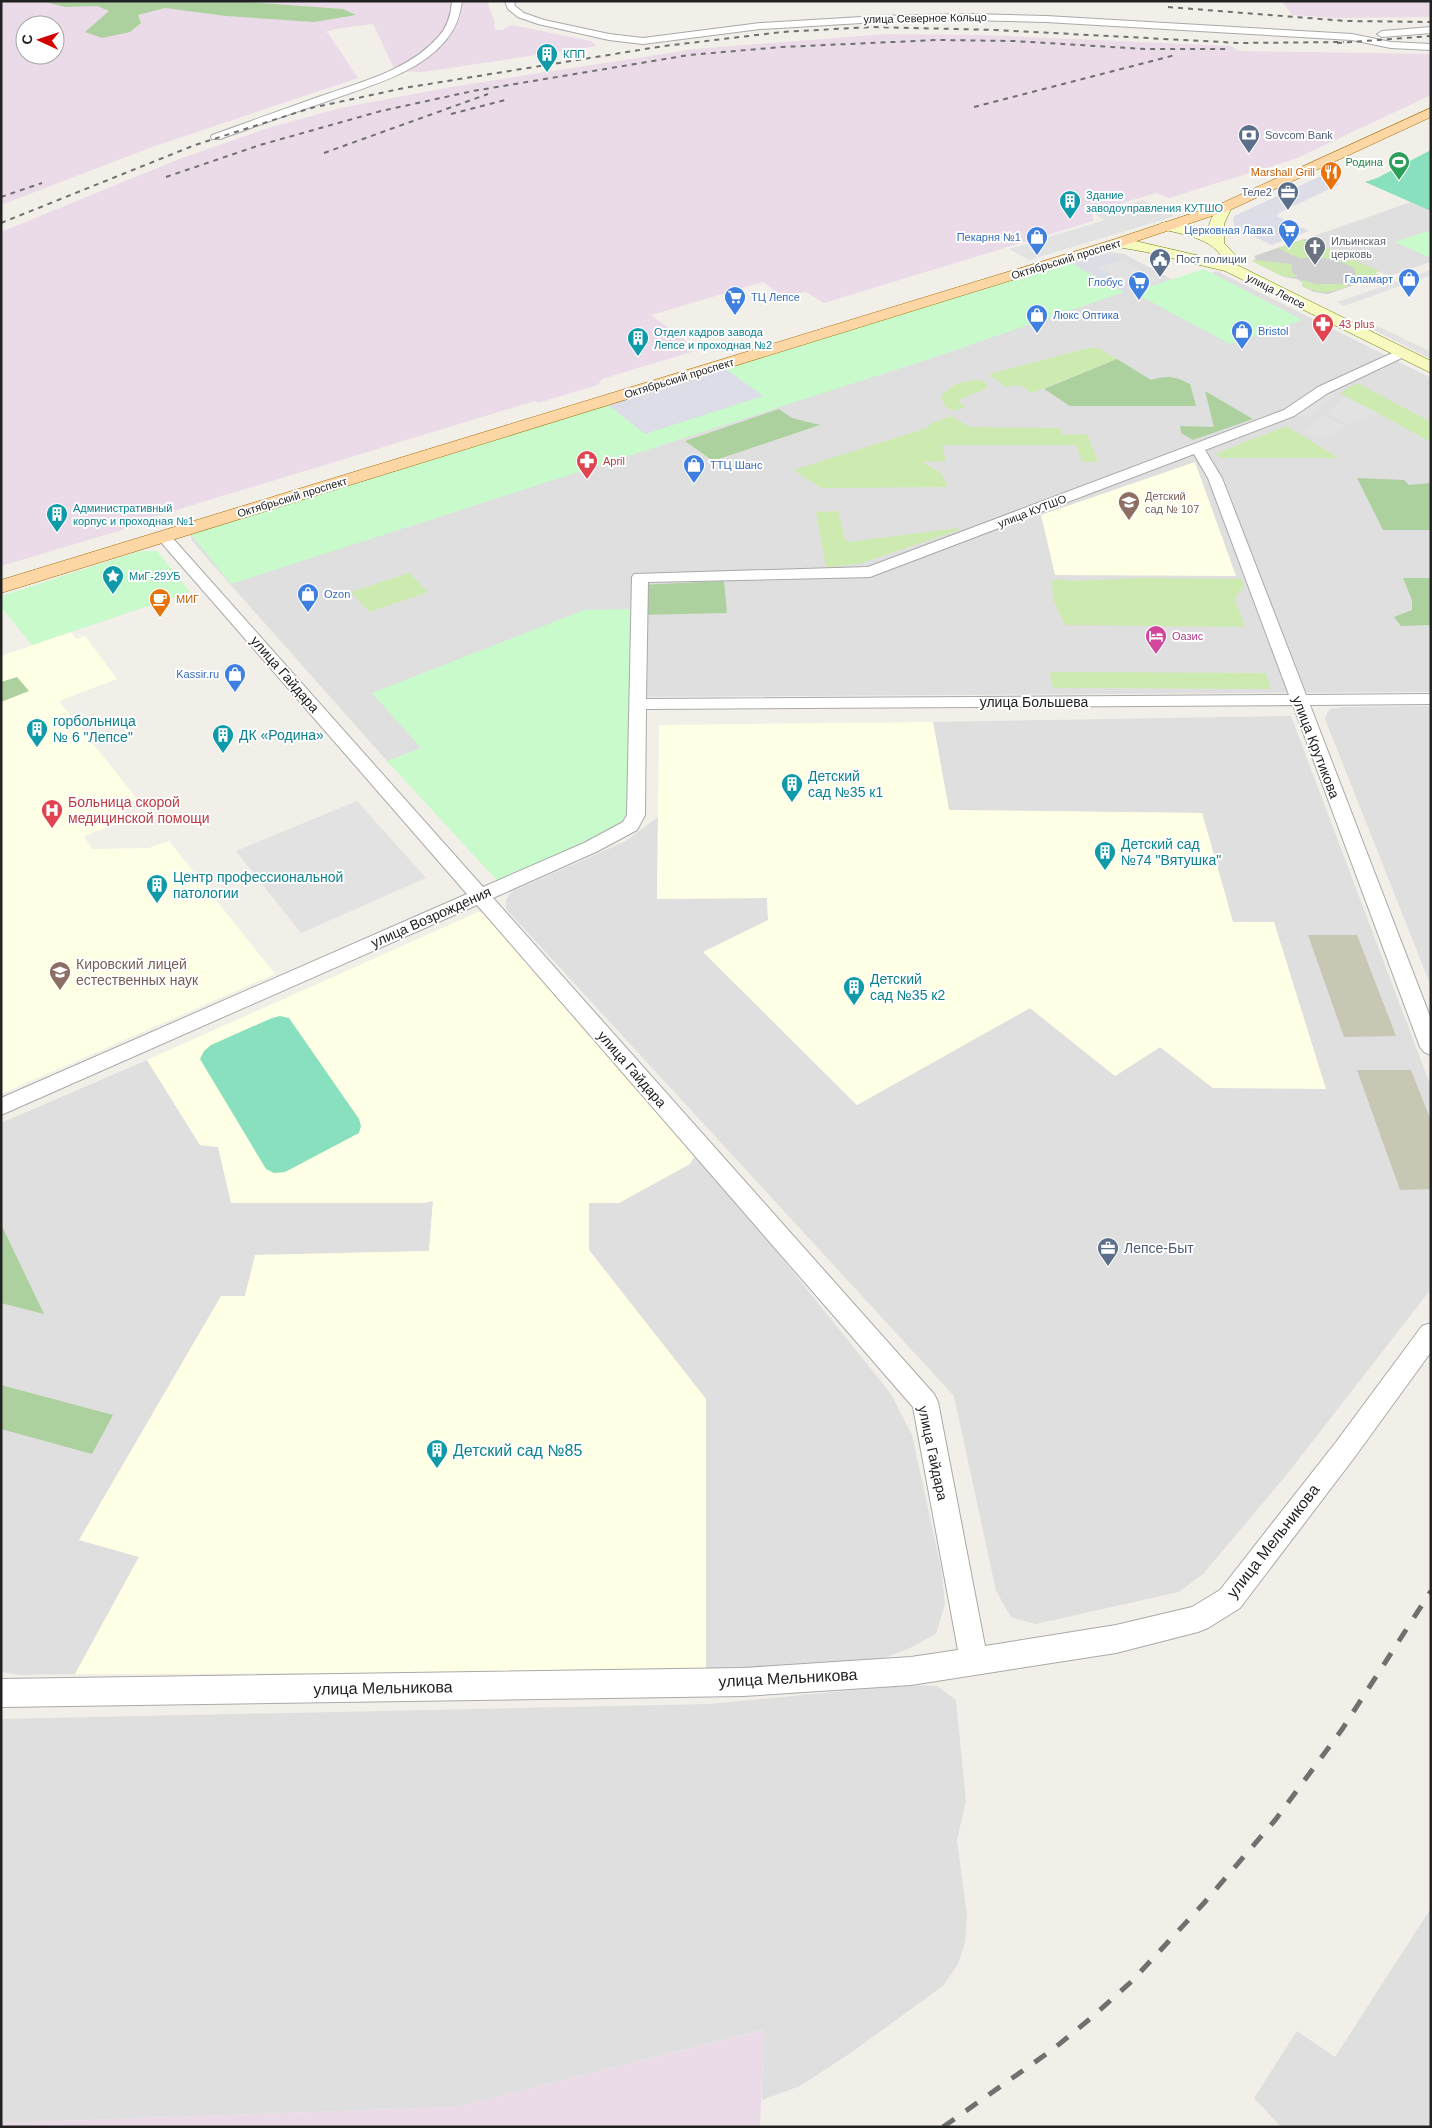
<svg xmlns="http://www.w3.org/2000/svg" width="1432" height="2128" font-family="Helvetica,sans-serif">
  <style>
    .residential { fill: #e0dfdf }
    .industrial { fill: #ebdbe8; fill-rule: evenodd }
    .education { fill: #ffffe5 }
    .religious { fill: #d0d0d0 }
    .construction { fill: #c7c7b4 }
    .grass { fill: #cdebb0 }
    .forest { fill: #add19e }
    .park { fill: #c8facc }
    .pitch { fill: #88e0be }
    .parking { fill: #e2e2e2 }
    .plaza { fill: #dddde8 }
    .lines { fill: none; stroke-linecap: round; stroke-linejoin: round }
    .minor-casing { stroke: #a9a9a9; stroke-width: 2 }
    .secondary-casing { stroke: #707d05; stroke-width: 1 }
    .primary-casing { stroke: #a06b00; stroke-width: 1 }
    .minor { fill: #fff; fill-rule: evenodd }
    .secondary { fill: #f7fabf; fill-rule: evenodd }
    .primary { fill: #fcd6a4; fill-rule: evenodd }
    .rail-far1 { stroke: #707070; stroke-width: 2; stroke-dasharray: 5 5; stroke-linecap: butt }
    .rail { stroke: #707070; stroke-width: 5; stroke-dasharray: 14 14; stroke-linecap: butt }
    .labels { text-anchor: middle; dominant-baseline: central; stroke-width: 4; stroke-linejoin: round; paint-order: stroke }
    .far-street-label { font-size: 11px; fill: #222; stroke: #fff }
    .far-culture-label { font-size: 11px; fill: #0d838f; stroke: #fff; text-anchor: start }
    .far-service-label { font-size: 11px; fill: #4e5e75; stroke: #fff; text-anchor: start }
    .far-leisure-label { font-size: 11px; fill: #27864d; stroke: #fff; text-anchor: end }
    .far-food-label { font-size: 11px; fill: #c56008; stroke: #fff; text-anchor: end }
    .far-shop-label { font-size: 11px; fill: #366cbe; stroke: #fff; text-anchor: end }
    .far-worship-label { font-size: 11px; fill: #5b616d; stroke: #fff; text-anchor: start }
    .far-health-label { font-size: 11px; fill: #be3a42; stroke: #fff; text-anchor: start }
    .far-education-label { font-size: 11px; fill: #785e54; stroke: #fff; text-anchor: start }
    .far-hotel-label { font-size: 11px; fill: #b23c85; stroke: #fff; text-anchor: start }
    .street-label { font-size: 14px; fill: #222; stroke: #fff }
    .culture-label { font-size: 14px; fill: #0d838f; stroke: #fff; text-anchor: start }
    .health-label { font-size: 14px; fill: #be3a42; stroke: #fff; text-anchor: start }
    .education-label { font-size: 14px; fill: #785e54; stroke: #fff; text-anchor: start }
    .service-label { font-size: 14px; fill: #4e5e75; stroke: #fff; text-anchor: start }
    .near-culture-label { font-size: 16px; fill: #0d838f; stroke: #fff; text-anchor: start }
    .near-street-label { font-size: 16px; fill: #222; stroke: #fff }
  </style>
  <rect width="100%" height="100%" fill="#f2efe9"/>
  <path class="residential" d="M1411 202 1431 210V262L1389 276 1309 240 1314 236Z
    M1111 252 1124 254 1179 283 1217 271 1431 378V692L627 697 491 871 387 761 192 541 190 533Z
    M1431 706V986L1325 719 1326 715 1330 709 1343 707Z
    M1291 716 1431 1087V1289L1284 1478 1203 1574 1179 1592 1036 1624 1011 1617 996 1591 954 1396 506 909V900L511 892 626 841 658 817 657 899 767 898 768 920 704 952 857 1105 1030 1008 1115 1076 1160 1047 1213 1088 1233 922 1202 813 949 810 933 722Z
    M147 1060 200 1145 218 1147 423 1203 433 1201 429 1251 256 1255 245 1296 80 1540 139 1557 75 1674 21 1675 1 1672V1123Z
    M697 1152 891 1394 912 1435 941 1568 945 1604 936 1634 910 1648 882 1659 706 1672V1400L589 1250V1203H619Z
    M906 1685 937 1686 956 1700 966 1801 957 1840 967 1915 965 1942 958 1964 943 1986 849 2054 800 2086 762 2100 763 2030 455 2107 1 2123V1719L709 1704Z
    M1431 1908V2127H1281L1254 2098 1297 2031 1335 2057Z"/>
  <path class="industrial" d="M1 1H487L494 20 495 30H502L512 25 591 41 597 46 423 72 393 71V66L373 24 335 29 325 32 328 33 358 78 152 147 1 205ZM25 25H55V55H25Z
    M1280 1H1431V17L1333 18 1292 15 1285 5Z
    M887 34 982 35 1231 46 1239 51 1431 54V95L1295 159 1169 198 1156 193 1122 203 1119 206 1093 214V221L824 303 806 292 783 296 763 282 651 315 698 350 602 379 598 385 538 403 535 401 137 522 139 525 1 566V232L179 159 268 128 340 108 451 87 695 49Z
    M764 2030 760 2127H1V2123L455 2107Z"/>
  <path class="education" d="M1195 462 1236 576 1055 575 1041 515Z
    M71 632 76 639 85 636 117 679 59 701 137 799 123 805 121 822 84 836 92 849 149 848 169 841 275 974 1 1094V656Z
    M933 722 949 810 1202 813 1233 922H1274L1326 1089 1213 1088 1160 1047 1115 1076 1030 1008 857 1105 703 952 768 920 767 898 657 899 659 725Z
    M478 912 486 913 697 1152 690 1164 619 1203H589V1250L706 1399V1672L75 1674 139 1557 79 1540 221 1296H245L255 1255 429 1251 433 1201 423 1203H231L218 1147 200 1145 147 1060Z"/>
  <path class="religious" d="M1304 239 1309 240 1379 271 1375 273 1379 276 1328 294 1314 292 1302 286 1303 283 1297 279 1284 277 1252 261 1256 259 1254 256Z"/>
  <path class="construction" d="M1357 935 1396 1036 1344 1037 1308 935Z
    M1357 1070H1411L1431 1121V1189L1400 1190Z"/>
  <path class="grass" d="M1304 239 1308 257 1301 259 1278 248Z
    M1309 240 1379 271 1375 273 1379 276 1356 284 1351 281 1356 276 1355 269C1341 260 1329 258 1312 257Z
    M1255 260 1291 264 1292 272 1298 277H1284L1252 261Z
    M1303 280 1316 284H1345L1349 286C1329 293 1321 295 1302 286L1303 283 1300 281Z
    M1088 348H1098L1117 359 1032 393 1020 385 1006 387 989 374Z
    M977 380 984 381 987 386 983 390 958 400 965 407 953 411 946 407 941 397C951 384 962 381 977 380Z
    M1357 383 1431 422V442L1340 393Z
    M951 416 970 427 1061 428 1062 435 1087 434 1098 462H1082L1076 445H942L946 461 922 462 941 473 948 487 821 488 793 470 927 428 932 423Z
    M1286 426 1339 458H1221L1215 454Z
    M838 511 845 540 848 542 958 528 959 530 859 564 826 567 816 512Z
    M409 573 428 592 369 612 351 592Z
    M1139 578 1242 579 1244 587 1239 592 1235 600 1245 627 1065 625 1053 599 1052 581 1056 579 1074 581Z
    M1050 672 1266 673 1271 689 1053 688Z"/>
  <path class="forest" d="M42 1H232L343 9 356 15 314 22 226 16 165 8 138 15 141 23 130 32 102 38 85 32 109 11 97 6 65 7Z
    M1117 359 1151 380C1167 375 1175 376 1190 384L1196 406H1070L1044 389Z
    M1205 391 1253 419 1193 440 1181 433 1180 426 1214 427Z
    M779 409 792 418 820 425 713 461 685 441Z
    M1357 478 1404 480 1409 485 1431 483V530H1383Z
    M1403 578H1431V625L1401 626 1394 617 1412 610V600Z
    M724 581 727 613 639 615V585Z
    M17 677 29 691 1 702V682Z
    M1 1224 44 1314 1 1303Z
    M1 1385 113 1415 92 1454 1 1429Z"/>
  <path class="park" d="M1431 230V258L1395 242Z
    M1067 261 1124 292 926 360 231 584 190 533 608 405 763 396 724 368Z
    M1204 269 1302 320 1230 344 1133 292Z
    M140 551H157L190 592 32 645 1 607V596Z
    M639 609 634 821 502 886 387 761 421 748 372 693 584 610Z"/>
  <path class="pitch" d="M1431 150V211L1365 182 1377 178Z
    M280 1016 289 1018 359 1119 361 1126 359 1133 285 1172 274 1173 266 1169 200 1059 204 1051 211 1045 272 1018Z"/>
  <path class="parking" d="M1143 200 1175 216 1029 260 1009 249 1105 220 1096 215Z
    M1122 260 1161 281 1137 288 1097 267Z
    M1431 270V275L1344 306 1337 302Z
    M1378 326 1431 352V359L1370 328Z
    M1325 393 1334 397 1307 419 1297 415Z
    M1346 397 1379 413 1350 425 1326 413Z
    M1323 415 1348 427 1319 440 1303 432Z
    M357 801 426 878 301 933 236 851Z"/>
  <path class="plaza" d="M1323 175 1333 178 1329 181 1340 184 1279 213 1277 216 1309 231 1272 245 1238 229 1234 225 1233 219 1234 216Z
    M1097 254H1109L1122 260 1098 268 1137 288 1124 292 1067 261Z
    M724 368 763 396 645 434 608 405Z"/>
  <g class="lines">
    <g class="minor-casing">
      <path id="minor" d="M452 1H462C460 16 456 28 446 40 418 74 368 86 328 101 292 113 256 126 220 139H212L211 137 212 135C248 122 284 109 321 96 361 82 410 70 439 36 448 26 451 14 452 1Z
        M505 1H514L515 6 524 13 544 20 609 34 643 38 760 23 878 16 969 14 1046 16 1352 34 1391 42 1431 44V50L1391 48 1352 40 1046 22 969 20 878 22 760 29 643 44 609 40 538 24 518 17 508 9Z
        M1431 27V33L1382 37 1377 34 1382 31Z
        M1401 349 1408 353 1406 356 1328 393 1294 416 1205 450 1222 478 1306 695 1431 694V704L1310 705 1431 1019V1055L1424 1052 1420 1047 1293 705 646 709 645 815 637 830 598 851 493 898 934 1394 938 1402 985 1646 1116 1625 1192 1607 1220 1590 1336 1442 1422 1326 1431 1323V1352L1354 1458 1240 1608 1208 1628 1198 1632 1116 1653 911 1685 743 1696 1 1707V1679L743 1668 911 1657 958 1650 913 1407 477 905 1 1115V1098L467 894 159 540 156 537 159 534H169L483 887 584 843 623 822 627 815 632 577 634 574 868 567 1284 410 1318 387ZM1194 454 1208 478 1289 695 646 699 648 582 870 577Z"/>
    </g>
    <g class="secondary-casing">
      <path id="secondary" d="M1225 203 1230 204 1232 207 1224 224V243L1238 258 1237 265 1431 361V373L1225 271 1146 252 1112 246 1109 243 1112 240H1131L1222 261C1219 239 1177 233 1161 229L1158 226 1161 223C1175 219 1194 226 1208 232 1209 221 1214 213 1220 204Z"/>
    </g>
    <g class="primary-casing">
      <path id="primary" d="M1431 108V117L1230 210 1122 246 1 593V580L1112 240 1220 204Z"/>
    </g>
    <use href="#minor" class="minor"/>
    <use href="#secondary" class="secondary"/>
    <use href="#primary" class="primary"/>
    <path class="rail-far1" d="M1168 7 1346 21 1431 22
      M1337 43 1431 36
      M974 107 1175 55
      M451 114 509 99
      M324 153 488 94
      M166 177 260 145 381 111 473 91 689 55 782 47 937 40 1014 41 1145 49H1227
      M1 197 42 183
      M1 223 195 145 311 108 404 88 664 46 782 32 871 27 996 30 1240 43 1344 42"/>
    <path class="rail" d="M943 2127 1052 2050 1091 2018 1132 1981 1204 1903 1276 1819 1343 1728 1431 1591"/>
  </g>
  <defs>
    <g id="building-pin" transform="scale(1.125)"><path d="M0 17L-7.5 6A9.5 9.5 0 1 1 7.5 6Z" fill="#0f9aa8" stroke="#fff"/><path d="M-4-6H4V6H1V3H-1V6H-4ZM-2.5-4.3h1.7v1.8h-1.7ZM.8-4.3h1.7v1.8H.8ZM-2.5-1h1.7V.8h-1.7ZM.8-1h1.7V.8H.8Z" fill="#fff"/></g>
    <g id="bank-pin" transform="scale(1.125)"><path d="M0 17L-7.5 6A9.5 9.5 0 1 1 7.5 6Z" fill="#5c6f8a" stroke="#fff"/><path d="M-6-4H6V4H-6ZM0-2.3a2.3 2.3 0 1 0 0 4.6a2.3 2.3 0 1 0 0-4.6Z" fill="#fff"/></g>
    <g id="stadium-pin" transform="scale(1.125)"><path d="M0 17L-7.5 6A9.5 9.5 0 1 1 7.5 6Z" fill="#2e9e5b" stroke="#fff"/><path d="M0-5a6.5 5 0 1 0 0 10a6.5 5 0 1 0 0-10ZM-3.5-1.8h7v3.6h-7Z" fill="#fff"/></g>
    <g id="restaurant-pin" transform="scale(1.125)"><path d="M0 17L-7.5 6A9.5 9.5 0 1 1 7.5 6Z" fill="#e8710a" stroke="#fff"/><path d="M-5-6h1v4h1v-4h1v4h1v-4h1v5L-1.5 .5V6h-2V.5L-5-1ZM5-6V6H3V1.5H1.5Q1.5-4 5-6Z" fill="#fff"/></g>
    <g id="office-pin" transform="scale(1.125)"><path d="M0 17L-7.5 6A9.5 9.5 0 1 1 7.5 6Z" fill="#5c6f8a" stroke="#fff"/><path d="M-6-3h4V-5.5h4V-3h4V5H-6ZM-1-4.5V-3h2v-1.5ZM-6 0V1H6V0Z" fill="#fff"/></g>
    <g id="supermarket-pin" transform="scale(1.125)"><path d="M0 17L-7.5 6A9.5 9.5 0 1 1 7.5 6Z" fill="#3f7fe0" stroke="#fff"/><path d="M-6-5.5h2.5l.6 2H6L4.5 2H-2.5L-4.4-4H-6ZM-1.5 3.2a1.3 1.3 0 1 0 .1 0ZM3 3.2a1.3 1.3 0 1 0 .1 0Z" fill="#fff"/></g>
    <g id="shop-pin" transform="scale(1.125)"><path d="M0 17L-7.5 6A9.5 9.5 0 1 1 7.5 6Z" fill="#3f7fe0" stroke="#fff"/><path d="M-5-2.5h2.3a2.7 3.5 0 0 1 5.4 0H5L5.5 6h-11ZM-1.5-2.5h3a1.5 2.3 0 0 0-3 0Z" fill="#fff"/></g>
    <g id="church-pin" transform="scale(1.125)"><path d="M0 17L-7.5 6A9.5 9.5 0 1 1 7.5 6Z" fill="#6b7280" stroke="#fff"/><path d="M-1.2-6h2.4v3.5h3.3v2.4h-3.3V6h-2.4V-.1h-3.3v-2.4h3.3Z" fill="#fff"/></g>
    <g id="civic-pin" transform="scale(1.125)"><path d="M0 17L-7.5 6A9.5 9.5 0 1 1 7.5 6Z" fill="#5c6f8a" stroke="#fff"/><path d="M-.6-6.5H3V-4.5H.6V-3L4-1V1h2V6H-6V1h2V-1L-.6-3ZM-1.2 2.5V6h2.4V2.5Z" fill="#fff"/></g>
    <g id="pharmacy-pin" transform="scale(1.125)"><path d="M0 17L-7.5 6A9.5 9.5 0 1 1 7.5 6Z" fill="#e0444e" stroke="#fff"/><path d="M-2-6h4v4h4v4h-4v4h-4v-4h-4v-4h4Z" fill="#fff"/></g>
    <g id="school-pin" transform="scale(1.125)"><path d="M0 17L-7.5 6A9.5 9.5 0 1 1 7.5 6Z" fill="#8d6e63" stroke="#fff"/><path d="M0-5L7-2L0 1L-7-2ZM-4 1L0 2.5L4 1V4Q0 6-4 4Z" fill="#fff"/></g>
    <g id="sight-pin" transform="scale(1.125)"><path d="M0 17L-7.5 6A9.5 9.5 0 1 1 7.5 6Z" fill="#0f9aa8" stroke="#fff"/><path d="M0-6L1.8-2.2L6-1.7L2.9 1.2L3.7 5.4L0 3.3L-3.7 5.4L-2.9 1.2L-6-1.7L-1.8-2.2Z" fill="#fff"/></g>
    <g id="cafe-pin" transform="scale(1.125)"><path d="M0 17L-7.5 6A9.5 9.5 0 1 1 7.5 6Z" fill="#e8710a" stroke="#fff"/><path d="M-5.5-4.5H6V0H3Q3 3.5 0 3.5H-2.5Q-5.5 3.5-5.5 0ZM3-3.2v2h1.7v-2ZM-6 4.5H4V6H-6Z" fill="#fff"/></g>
    <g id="hotel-pin" transform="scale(1.125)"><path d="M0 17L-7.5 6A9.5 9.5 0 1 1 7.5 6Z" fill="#d1479c" stroke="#fff"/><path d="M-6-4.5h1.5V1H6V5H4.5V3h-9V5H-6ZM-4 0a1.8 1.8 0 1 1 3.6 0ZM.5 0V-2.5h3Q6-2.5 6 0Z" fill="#fff"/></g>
    <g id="hospital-pin" transform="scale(1.125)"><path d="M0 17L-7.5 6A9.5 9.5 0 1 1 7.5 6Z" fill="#e0444e" stroke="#fff"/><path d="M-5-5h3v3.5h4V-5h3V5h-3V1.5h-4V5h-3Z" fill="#fff"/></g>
  </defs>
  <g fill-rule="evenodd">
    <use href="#building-pin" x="547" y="54"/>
    <use href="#bank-pin" x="1249" y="135"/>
    <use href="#stadium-pin" x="1399" y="162"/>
    <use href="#restaurant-pin" x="1331" y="172"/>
    <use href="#office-pin" x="1288" y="192"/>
    <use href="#building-pin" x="1070" y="201"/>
    <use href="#supermarket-pin" x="1289" y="230"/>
    <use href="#shop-pin" x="1037" y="237"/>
    <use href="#church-pin" x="1315" y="247"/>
    <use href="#civic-pin" x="1160" y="259"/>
    <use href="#shop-pin" x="1409" y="279"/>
    <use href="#supermarket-pin" x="1139" y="282"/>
    <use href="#supermarket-pin" x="735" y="297"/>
    <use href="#shop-pin" x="1037" y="315"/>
    <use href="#pharmacy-pin" x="1323" y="324"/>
    <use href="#shop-pin" x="1242" y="331"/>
    <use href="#building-pin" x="638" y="338"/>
    <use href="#pharmacy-pin" x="587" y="461"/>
    <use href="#shop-pin" x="694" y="465"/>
    <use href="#school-pin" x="1129" y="502"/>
    <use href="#building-pin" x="57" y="514"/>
    <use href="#sight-pin" x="113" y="576"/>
    <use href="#shop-pin" x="308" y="594"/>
    <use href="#cafe-pin" x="160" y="599"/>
    <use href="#hotel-pin" x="1156" y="636"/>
    <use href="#shop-pin" x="235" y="674"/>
    <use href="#building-pin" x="37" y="729"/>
    <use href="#building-pin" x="223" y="735"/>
    <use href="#building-pin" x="792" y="784"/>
    <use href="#hospital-pin" x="52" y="810"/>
    <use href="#building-pin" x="1105" y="852"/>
    <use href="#building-pin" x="157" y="885"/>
    <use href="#school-pin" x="60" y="972"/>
    <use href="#building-pin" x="854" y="987"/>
    <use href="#office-pin" x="1108" y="1248"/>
    <use href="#building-pin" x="437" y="1450"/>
  </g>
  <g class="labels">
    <g class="far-street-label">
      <text transform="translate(925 18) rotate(-1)">улица Северное Кольцо</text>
      <text transform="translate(1066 259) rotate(-17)">Октябрьский проспект</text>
      <text transform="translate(1276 291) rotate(27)">улица Лепсе</text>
      <text transform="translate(679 378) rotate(-17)">Октябрьский проспект</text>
      <text transform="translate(292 497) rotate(-17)">Октябрьский проспект</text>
      <text transform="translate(1032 511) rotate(-21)">улица КУТШО</text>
    </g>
    <g class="far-culture-label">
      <text x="563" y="54">КПП</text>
      <text x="1086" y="195">Здание<tspan x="1086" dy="13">заводоуправления КУТШО</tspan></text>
      <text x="654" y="332">Отдел кадров завода<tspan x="654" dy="13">Лепсе и проходная №2</tspan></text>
      <text x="73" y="508">Административный<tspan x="73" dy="13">корпус и проходная №1</tspan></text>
      <text x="129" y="576">МиГ-29УБ</text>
    </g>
    <g class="far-service-label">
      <text x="1265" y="135">Sovcom Bank</text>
      <text x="1272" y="192" text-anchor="end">Теле2</text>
      <text x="1176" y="259">Пост полиции</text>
    </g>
    <g class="far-leisure-label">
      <text x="1383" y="162">Родина</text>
    </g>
    <g class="far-food-label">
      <text x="1315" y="172">Marshall Grill</text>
      <text x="176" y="599" text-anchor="start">МИГ</text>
    </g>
    <g class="far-shop-label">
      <text x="1273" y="230">Церковная Лавка</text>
      <text x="1021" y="237">Пекарня №1</text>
      <text x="1393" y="279">Галамарт</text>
      <text x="1123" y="282">Глобус</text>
      <text x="751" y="297" text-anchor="start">ТЦ Лепсе</text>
      <text x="1053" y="315" text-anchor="start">Люкс Оптика</text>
      <text x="1258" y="331" text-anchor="start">Bristol</text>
      <text x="710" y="465" text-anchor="start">ТТЦ Шанс</text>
      <text x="324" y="594" text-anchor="start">Ozon</text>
      <text x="219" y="674">Kassir.ru</text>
    </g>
    <g class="far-worship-label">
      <text x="1331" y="241">Ильинская<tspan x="1331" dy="13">церковь</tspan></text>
    </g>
    <g class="far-health-label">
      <text x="1339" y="324">43 plus</text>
      <text x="603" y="461">April</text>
    </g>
    <g class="far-education-label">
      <text x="1145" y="496">Детский<tspan x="1145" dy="13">сад № 107</tspan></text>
    </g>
    <g class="far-hotel-label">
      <text x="1172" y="636">Оазис</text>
    </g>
    <g class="street-label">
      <text transform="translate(285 674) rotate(49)">улица Гайдара</text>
      <text x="1034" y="702">улица Большева</text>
      <text transform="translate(1316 747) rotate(69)">улица Крутикова</text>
      <text transform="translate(431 917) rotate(-24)">улица Возрождения</text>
      <text transform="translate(632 1069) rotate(49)">улица Гайдара</text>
      <text transform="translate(933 1453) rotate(78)">улица Гайдара</text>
    </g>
    <g class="culture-label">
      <text x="53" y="721">горбольница<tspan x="53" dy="16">№ 6 "Лепсе"</tspan></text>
      <text x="239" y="735">ДК «Родина»</text>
      <text x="808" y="776">Детский<tspan x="808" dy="16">сад №35 к1</tspan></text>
      <text x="1121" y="844">Детский сад<tspan x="1121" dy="16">№74 "Вятушка"</tspan></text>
      <text x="173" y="877">Центр профессиональной<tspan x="173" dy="16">патологии</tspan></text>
      <text x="870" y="979">Детский<tspan x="870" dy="16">сад №35 к2</tspan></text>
    </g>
    <g class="health-label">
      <text x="68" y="802">Больница скорой<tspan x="68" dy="16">медицинской помощи</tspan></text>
    </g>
    <g class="education-label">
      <text x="76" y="964">Кировский лицей<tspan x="76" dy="16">естественных наук</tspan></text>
    </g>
    <g class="service-label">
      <text x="1124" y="1248">Лепсе-Быт</text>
    </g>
    <g class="near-culture-label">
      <text x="453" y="1450">Детский сад №85</text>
    </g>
    <g class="near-street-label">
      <text transform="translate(1273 1541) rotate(-52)">улица Мельникова</text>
      <text transform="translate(788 1678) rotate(-3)">улица Мельникова</text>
      <text transform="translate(383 1688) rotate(-1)">улица Мельникова</text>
    </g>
  </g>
  <rect width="1432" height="2128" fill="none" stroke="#222222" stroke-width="5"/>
  <g transform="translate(40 40) rotate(273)"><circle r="24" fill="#ffffff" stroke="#a7a7a7"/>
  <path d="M0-4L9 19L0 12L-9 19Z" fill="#d40000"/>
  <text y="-8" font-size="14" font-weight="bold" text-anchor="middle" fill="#222222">С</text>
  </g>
</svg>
